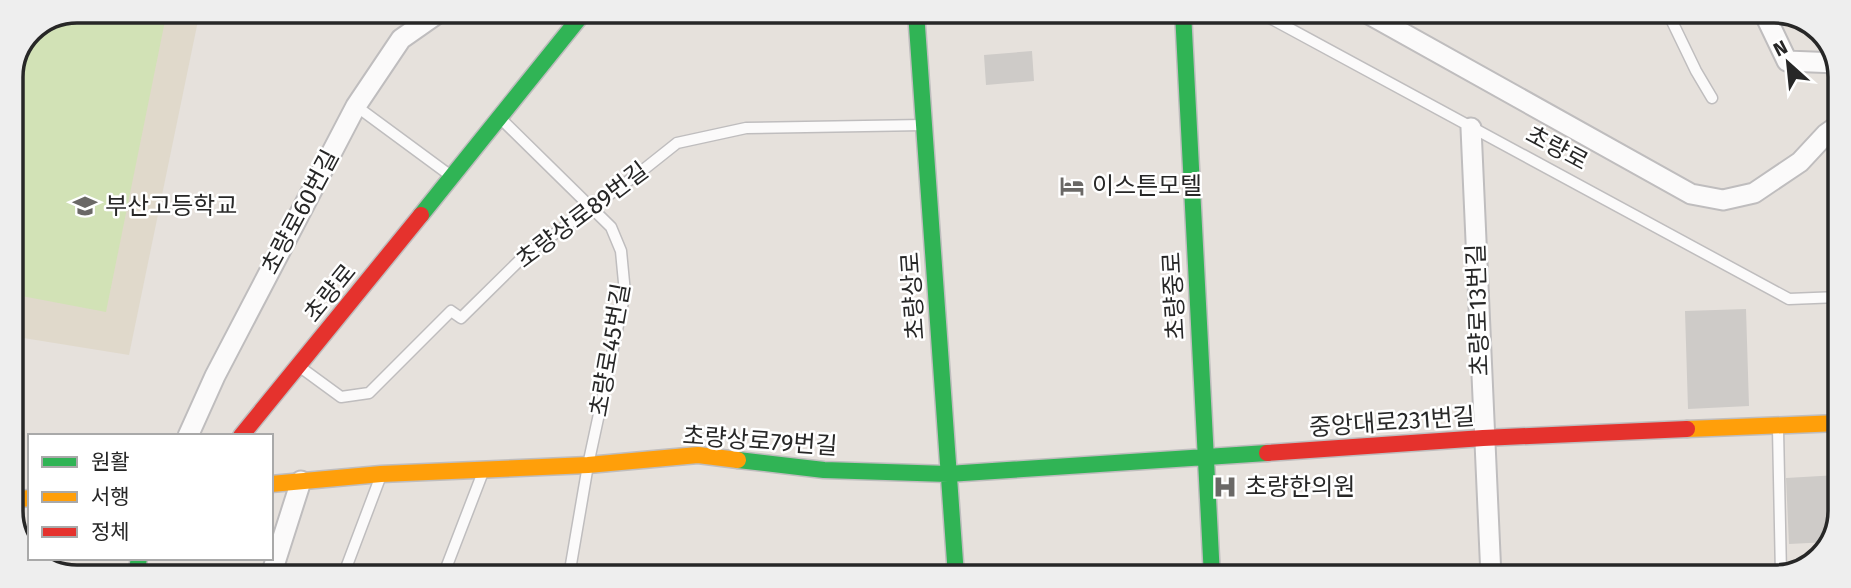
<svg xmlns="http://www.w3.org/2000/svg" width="1851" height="588" font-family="'Fira Sans','Noto Sans KR',sans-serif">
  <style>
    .education { fill: #e0d9cb }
    .pitch { fill: #d2e2b6 }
    .building { fill: #cecbc8 }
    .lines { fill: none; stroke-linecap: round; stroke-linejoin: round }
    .lane-casing { stroke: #bfbdbe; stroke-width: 13 }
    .street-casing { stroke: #bfbdbe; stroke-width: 23 }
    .fast-casing { stroke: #bfbdbe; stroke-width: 19 }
    .slow-casing { stroke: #bfbdbe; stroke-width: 19 }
    .jam-casing { stroke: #bfbdbe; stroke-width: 19 }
    .lane { stroke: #fbfafa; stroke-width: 10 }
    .street { stroke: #fbfafa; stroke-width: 19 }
    .fast { stroke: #30b455; stroke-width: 16 }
    .slow { stroke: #ff9f0a; stroke-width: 16 }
    .jam { stroke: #e5322d; stroke-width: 16 }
    .labels { text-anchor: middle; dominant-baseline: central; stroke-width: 5; stroke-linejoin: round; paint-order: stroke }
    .street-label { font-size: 24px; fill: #272727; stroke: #fff }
    .poi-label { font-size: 24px; fill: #272727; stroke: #fff; text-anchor: start }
    .rim { fill: none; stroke: #272727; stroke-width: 3.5 }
  </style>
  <rect width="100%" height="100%" fill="#e6e1dc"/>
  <path class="education" d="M77 11H200L129 355 11 336V77L30 30Z"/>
  <path class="pitch" d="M77 11H167L106 312 11 294V77L30 30Z"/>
  <path class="building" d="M1032 51 1034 81 986 85 984 55Z
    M1746 309 1749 406 1688 409 1685 311Z
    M1838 475V529L1829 542 1789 544 1786 478Z"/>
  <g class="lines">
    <g class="lane-casing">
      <path id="lane" d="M1259 12 1789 299 1839 297
        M1668 13 1696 71 1712 98
        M356 106 451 176
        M499 117 611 227 621 251 625 293 588 465 569 576
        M300 367 341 397 369 393 451 311 461 318 525 255 638 174 677 143 746 128 923 125
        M1778 429 1781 575
        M343 576 380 478
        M443 576 483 472"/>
    </g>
    <g class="street-casing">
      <path id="street" d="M1365 12 1691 194 1723 200 1754 193 1800 162 1826 134 1840 124
        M1764 13 1787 61 1837 63
        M1471 128 1491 577
        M188 436 215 376 356 106 401 39 441 11
        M271 575 301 481"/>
    </g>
    <g class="fast-casing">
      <path id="fast" d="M916 12 956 576
        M1183 12 1212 577
        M421 215 585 11
        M738 460 824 470 948 474 1267 453
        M136 575 139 558"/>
    </g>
    <g class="slow-casing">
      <path id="slow" d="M1687 429 1839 423
        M271 484 381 474 588 465 698 455 738 460
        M11 500 30 498"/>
    </g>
    <g class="jam-casing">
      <path id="jam" d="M241 436 421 215
        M1267 453 1483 438 1687 429"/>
    </g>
    <use href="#lane" class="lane"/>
    <use href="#street" class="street"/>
    <use href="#fast" class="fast"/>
    <use href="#slow" class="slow"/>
    <use href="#jam" class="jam"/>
  </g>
  <defs>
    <g id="hotel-bare" transform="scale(1.89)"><path d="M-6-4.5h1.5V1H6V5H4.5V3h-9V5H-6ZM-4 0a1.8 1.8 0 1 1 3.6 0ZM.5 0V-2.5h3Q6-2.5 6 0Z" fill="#6a6866" stroke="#fff" stroke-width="2.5" paint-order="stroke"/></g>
    <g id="school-bare" transform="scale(1.89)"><path d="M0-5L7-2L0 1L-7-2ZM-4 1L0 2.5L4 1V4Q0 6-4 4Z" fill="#6a6866" stroke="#fff" stroke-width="2.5" paint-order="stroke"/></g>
    <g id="hospital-bare" transform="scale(1.89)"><path d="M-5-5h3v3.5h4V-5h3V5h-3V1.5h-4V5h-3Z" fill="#6a6866" stroke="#fff" stroke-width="2.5" paint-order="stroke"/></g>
  </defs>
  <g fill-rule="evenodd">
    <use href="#hotel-bare" x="1072" y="186"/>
    <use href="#school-bare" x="85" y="206"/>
    <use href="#hospital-bare" x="1225" y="487"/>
  </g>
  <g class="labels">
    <g class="street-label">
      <text transform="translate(1557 148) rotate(28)">초량로</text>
      <text transform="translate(300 212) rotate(-62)">초량로60번길</text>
      <text transform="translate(582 215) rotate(-37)">초량상로89번길</text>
      <text transform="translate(330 293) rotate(-51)">초량로</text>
      <text transform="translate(913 296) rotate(-94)">초량상로</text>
      <text transform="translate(1174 296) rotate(-93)">초량중로</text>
      <text transform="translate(1478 310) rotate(-92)">초량로13번길</text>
      <text transform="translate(610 350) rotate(-80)">초량로45번길</text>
      <text transform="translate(1392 422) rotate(-4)">중앙대로231번길</text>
      <text transform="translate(760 441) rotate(4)">초량상로79번길</text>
    </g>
    <g class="poi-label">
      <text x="1092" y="186">이스튼모텔</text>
      <text x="105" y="206">부산고등학교</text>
      <text x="1245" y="487">초량한의원</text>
    </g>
  </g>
  <path d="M0 0H1851V588H0ZM77 23H1774A54 54 0 0 1 1828 77V511A54 54 0 0 1 1774 565H77A54 54 0 0 1 23 511V77A54 54 0 0 1 77 23Z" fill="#eee" fill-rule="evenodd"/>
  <path class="rim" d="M77 23H1774A54 54 0 0 1 1828 77V511A54 54 0 0 1 1774 565H77A54 54 0 0 1 23 511V77A54 54 0 0 1 77 23Z"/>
  <rect x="28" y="434" width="245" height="126" fill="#ffffff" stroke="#a9a9a9" stroke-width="2"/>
  <rect x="42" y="457" width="35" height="10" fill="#30b455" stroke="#a9a9a9" stroke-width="2"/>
  <text x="91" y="469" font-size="21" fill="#272727">원활</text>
  <rect x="42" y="492" width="35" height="10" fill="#ff9f0a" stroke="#a9a9a9" stroke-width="2"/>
  <text x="91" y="504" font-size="21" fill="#272727">서행</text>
  <rect x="42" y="527" width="35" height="10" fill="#e5322d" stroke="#a9a9a9" stroke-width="2"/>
  <text x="91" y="539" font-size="21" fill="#272727">정체</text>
  <g transform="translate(1788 63) rotate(333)" stroke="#ffffff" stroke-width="5" paint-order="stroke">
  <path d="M0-5L12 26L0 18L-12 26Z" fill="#272727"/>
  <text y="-10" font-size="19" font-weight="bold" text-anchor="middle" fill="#272727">N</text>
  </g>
</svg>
